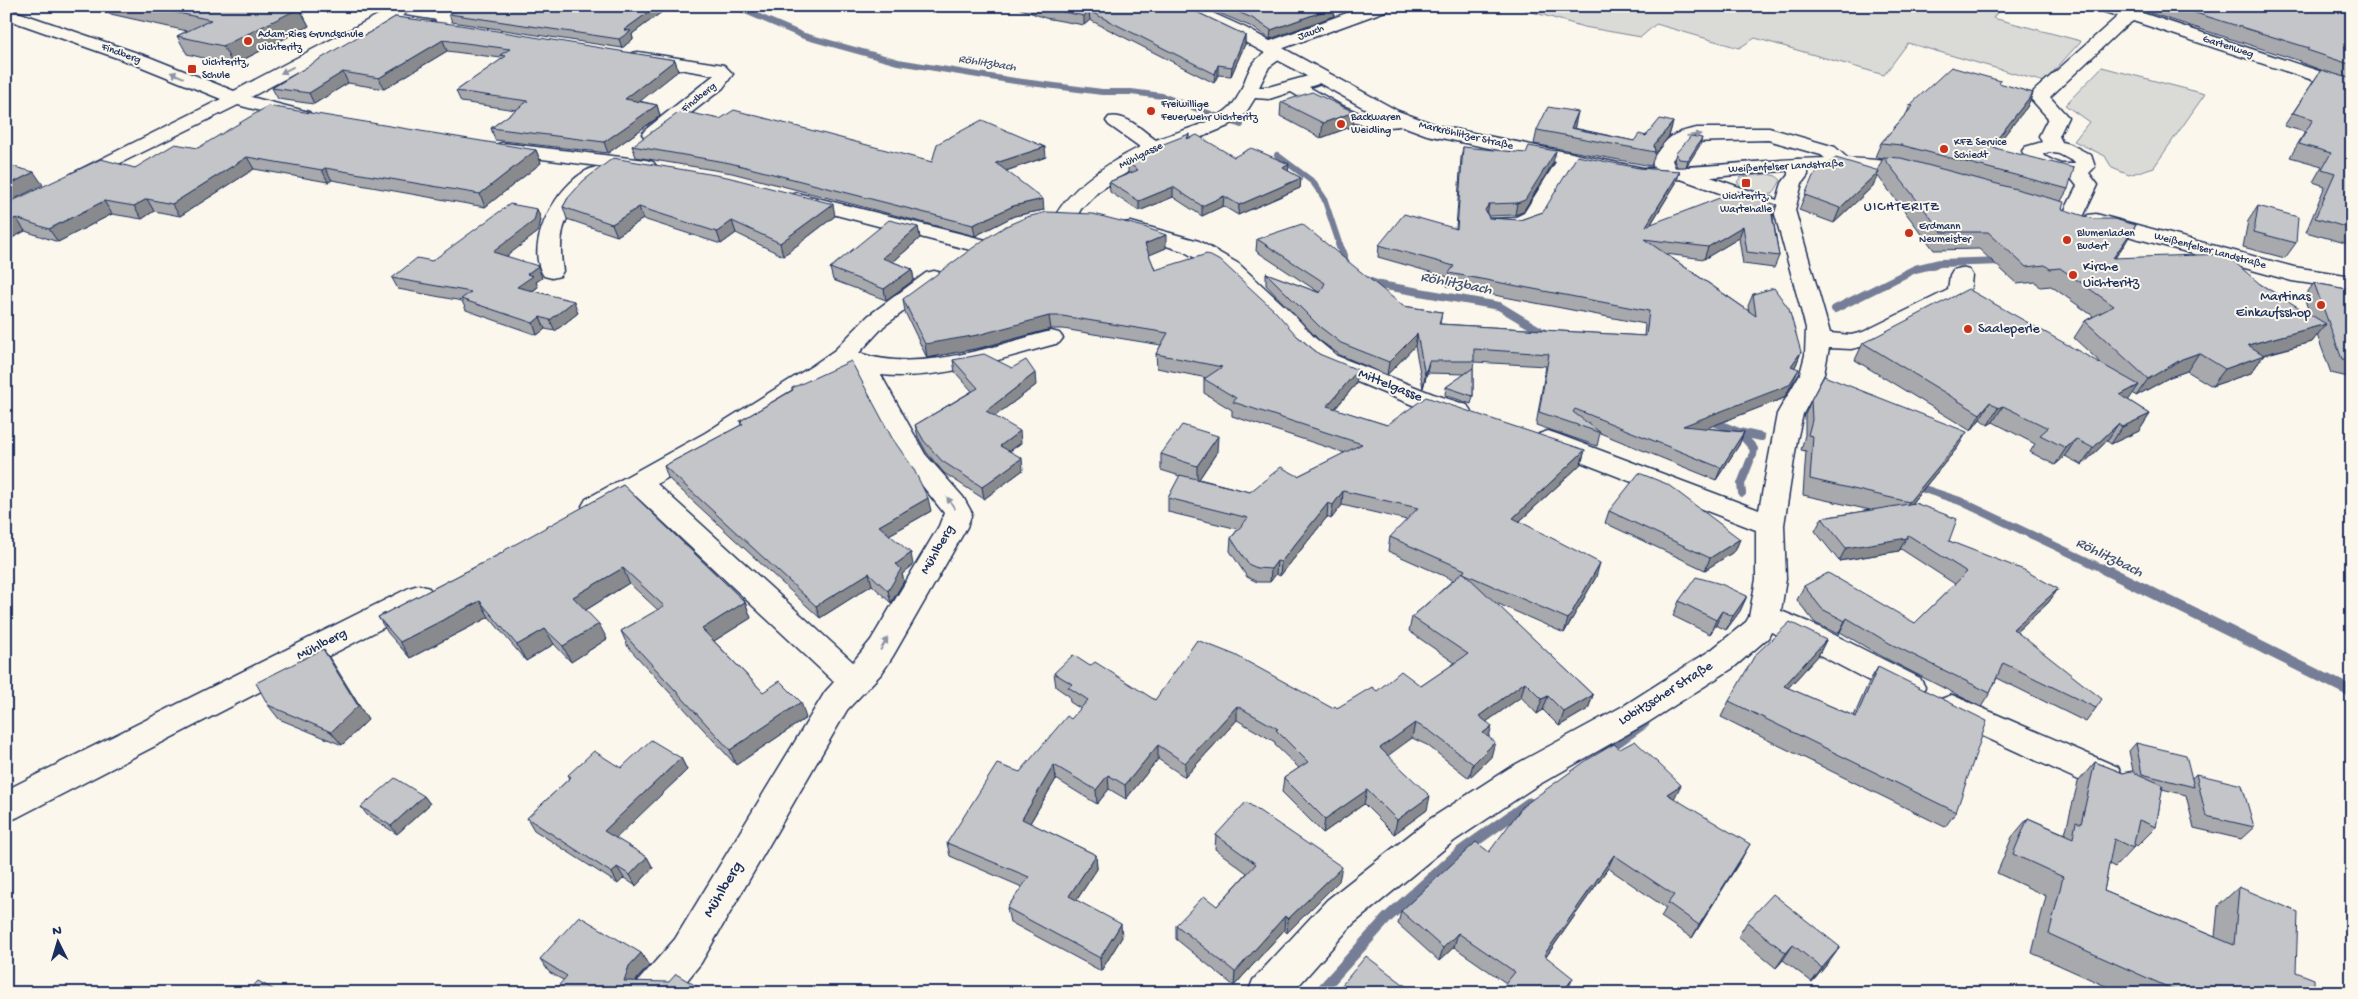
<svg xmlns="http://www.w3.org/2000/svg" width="2358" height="999" font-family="'Gochi Hand',sans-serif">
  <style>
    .green { fill: #dadad7; stroke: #7a849a }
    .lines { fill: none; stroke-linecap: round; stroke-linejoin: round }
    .stream-far2 { stroke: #747e96; stroke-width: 6 }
    .stream-far1 { stroke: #747e96; stroke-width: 8 }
    .stream { stroke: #747e96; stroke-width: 11 }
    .minor-casing { stroke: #1b2f5e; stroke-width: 3 }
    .major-casing { stroke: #1b2f5e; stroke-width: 3 }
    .minor { fill: #fbf7ec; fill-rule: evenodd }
    .major { fill: #fbf7ec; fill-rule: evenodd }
    .wall { fill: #a8a9ad; stroke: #1b2f5e }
    .shaded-wall { fill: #888a8d; stroke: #1b2f5e }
    .building { fill: #c3c5c9; stroke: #1b2f5e }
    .oneway { fill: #8b93a5 }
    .poi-dot { fill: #c8321e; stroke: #fbf7ec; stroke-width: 2 }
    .labels { text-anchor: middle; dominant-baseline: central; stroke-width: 4; stroke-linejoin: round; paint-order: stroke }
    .far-street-label { font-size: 11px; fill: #1b2f5e; stroke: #fbf7ec }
    .far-poi-label { font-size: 11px; fill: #1b2f5e; stroke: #fbf7ec; text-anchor: start }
    .far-water-label { font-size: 12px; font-style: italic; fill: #47577a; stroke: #fbf7ec }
    .far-quarter-label { font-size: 14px; letter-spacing: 1px; fill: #1b2f5e; stroke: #fbf7ec }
    .poi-label { font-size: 14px; fill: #1b2f5e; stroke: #fbf7ec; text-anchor: start }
    .street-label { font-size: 14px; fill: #1b2f5e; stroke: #fbf7ec }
    .water-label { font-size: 15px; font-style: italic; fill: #47577a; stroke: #fbf7ec }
    .near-street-label { font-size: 16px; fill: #1b2f5e; stroke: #fbf7ec }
  </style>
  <rect width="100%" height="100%" fill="#fbf7ec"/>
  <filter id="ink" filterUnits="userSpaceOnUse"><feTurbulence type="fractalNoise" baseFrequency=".02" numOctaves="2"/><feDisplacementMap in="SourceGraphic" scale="10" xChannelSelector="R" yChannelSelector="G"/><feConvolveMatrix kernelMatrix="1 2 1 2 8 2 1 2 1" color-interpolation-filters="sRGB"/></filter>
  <g filter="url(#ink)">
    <path class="green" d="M1512 6H2002L1993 18 2081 41 2044 82 1908 43 1884 75 1755 38 1739 48 1656 24 1641 37 1584 27Z
      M2102 67 2205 94 2154 167 2129 175 2112 168 2105 156 2074 141 2089 122 2065 105Z
      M1767 174 1776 176 1781 180 1773 194C1761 196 1743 192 1737 182L1741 177Z"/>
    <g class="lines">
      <path class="stream-far2" d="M734 6 804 36 898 62 1015 81 1102 92H1131L1162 96 1241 125
        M1277 155 1313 182 1324 198 1340 246"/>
      <path class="stream-far1" d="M1339 244 1347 267
        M1365 280 1380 285 1499 306 1549 336
        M1835 309 1915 269 1940 263 2003 261
        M1708 420 1739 432 1761 437
        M1740 433 1754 449 1753 455
        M1912 485 1960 501 2106 570
        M1742 493 1741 484 1750 461"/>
      <path class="stream" d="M2104 569 2352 692
        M1606 750 1644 723
        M1319 993 1387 918 1460 852 1529 803"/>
      <g class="minor-casing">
        <path id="minor" d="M395 6H407L409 10 402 16 434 21 437 25 434 29 428 30 387 24 251 97 309 112 312 116 309 120 302 122 238 105 78 184 71 182 68 178 71 174 221 99 137 65 6 19V8L149 57 234 91Z
          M1366 6H1390L1388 10 1281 49 1287 54 1269 67 1259 87H1268L1312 75 1318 76 1321 80 1318 84 1309 87 1340 105 1359 113 1410 116 1413 120 1410 124C1366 135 1327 114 1291 92L1269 99 1255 98 1245 114 1228 126 1144 161 1098 192 1081 209 1074 221 1066 222 1058 221 1055 216C1073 185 1108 163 1140 147L1109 125 1106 121 1109 117C1126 113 1143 131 1156 140 1180 130 1211 125 1230 107 1247 91 1243 64 1266 53L1259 48 1262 44Z
          M2096 6H2121L2352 82V93L2133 21 2123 28 2050 97 2068 117 2059 136 2062 142 2072 145 2091 155 2095 167 2089 173 2098 185 2082 219 2074 220 2066 219 2063 214 2077 186 2070 177C2051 177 2029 170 2022 151L2025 147 2042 142 2039 136 2048 118 2031 99 2034 91 2118 16 2098 10ZM2049 152 2059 154 2074 162 2075 164H2061L2044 156 2043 154Z
          M638 52 718 64 724 65 733 74 723 88 659 138 652 140 645 138 642 134 645 130 714 75 632 61 629 57 632 53Z
          M1697 128H1769L1835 147 1853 163 1850 167 1843 169 1836 167 1821 155 1768 140 1688 142 1672 160 1677 173 1686 169 1693 171 1777 200 1782 183 1788 175V165L1791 161 1798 159 1805 161 1808 165V175L1802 183 1795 210 1830 333 1851 335 1863 332 1948 290 1950 275 1953 270 1961 268 1969 270 1972 275 1970 293 1967 298 1878 343 1851 349 1829 348 1824 374 1803 414 1797 440 1784 525 1786 579 1781 611 1813 624 1920 678 1925 687 1920 696 1909 700 1898 696 1791 640 1771 632 1768 638 1733 668 1647 723 1533 788 1454 841 1353 924 1292 993H1248L1253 980 1327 900 1430 819 1509 768 1625 705 1711 650 1746 622 1749 617 1756 579V530L1539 446 1535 440 1539 434 1548 431 1557 434 1759 510 1777 414 1800 374 1805 355 1806 328 1774 211 1764 209 1678 178 1669 182 1662 180 1653 166 1652 160C1667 138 1670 133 1697 128Z
          M502 143 646 160 653 162 656 166 653 170 646 172 495 153 492 149 495 145Z
          M1568 152 1575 154 1578 158 1540 222 1518 230 1491 229 1488 224 1491 219 1514 218 1524 213 1561 154Z
          M596 167 603 169 606 173C600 181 591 188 584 195 561 217 558 241 563 271L560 276 552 278 544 276C521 243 562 175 596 167Z
          M797 193 986 240 989 245 986 250 978 252 790 203 787 199 790 195Z
          M1131 222 1199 241 1239 264 1291 312 1315 338 1337 356 1433 394 1467 405 1471 411 1467 417 1458 419 1415 406 1319 366 1297 348 1275 322 1223 274 1183 251 1123 233 1120 228 1123 223Z
          M934 271 942 273 945 278 942 283 884 326 859 353C920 374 991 346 1051 331L1059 333 1063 338 1059 343C1002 358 941 381 881 375L925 454 963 497 972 513 967 527 893 656 882 673 847 710 701 963 677 993H634L639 980 675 939 825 692 834 682 636 496C620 505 605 518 586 513L582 506 586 499 705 433 812 366 835 350 868 316 926 273ZM845 365 853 368 906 465 944 513 939 526 871 640 853 662 657 484 723 445Z
          M419 585 429 588 434 596 429 604 18 817 6 822V790L409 588Z
          M1952 695 2118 767 2123 777 2118 787 2106 791 2094 787 1941 717 1936 708 1941 699Z"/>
      </g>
      <g class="major-casing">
        <path id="major" d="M1175 6H1197L1246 28 1398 111 1439 126 1643 168C1737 169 1832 145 1924 168L1927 172 1924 176C1911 180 1897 174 1883 172 1872 170 1860 170 1849 169 1780 167 1712 181 1643 180L1427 135 1384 119 1234 36 1177 10Z
          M2096 214 2294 267 2352 276V290L2292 281 2088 225 2085 220 2088 215Z"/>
      </g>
      <use href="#minor" class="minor"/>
      <use href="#major" class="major"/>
    </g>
    <path class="wall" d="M102 6H303L304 9 301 11 309 26 233 65 187 54 177 36 187 31 106 13Z
      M570 6H670L632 34 633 39 622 48 452 22 449 14 566 8Z
      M974 6H989L983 9Z
      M1013 6H1184L1245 35V44L1231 76 1218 75 1214 83 1090 20 1084 25 1045 18Z
      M1202 6H1334L1335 7 1334 16 1270 39 1252 27Z
      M2128 6H2352V245L2306 232 2325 186 2313 182 2322 166 2290 157 2305 132 2284 126 2321 70 2299 62 2300 61Z
      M395 17 675 60 678 71 639 101 657 105 660 116 608 153 495 140 491 128 516 110 461 102 456 91 502 59 501 58 447 51 384 89 348 83 314 104 278 99 272 88 362 37Z
      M2000 84 2033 93 2027 107 1994 148 2068 189 2061 201 2062 209 2126 242 2115 258 2260 284 2310 315 2304 297 2314 283 2352 290V378L2331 373 2317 335 2312 342 2264 355 2251 373 2212 386 2187 371 2170 377 2136 396 2133 393 2128 400 2150 414 2139 431 2111 444 2107 441 2082 465 2065 456 2055 465 2030 452 2035 444 1993 422 1988 425 1980 419 1971 431 1855 360 1863 343 2101 363 2074 338 2085 321 2093 316 2051 286 2040 287 2036 282 2017 284 1979 249 1934 250 1877 175 1873 186 1834 223 1799 210 1805 195 1877 171 1883 158 1875 157 1881 143 1907 113 1910 105Z
      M1281 102 1353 126 1321 138 1280 116Z
      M1673 122 1669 136 1655 154 1651 166 1534 144 1537 130 1575 126 1574 128 1634 141Z
      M1189 134V138L1234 157 1288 171 1301 178 1300 188 1238 215 1223 206 1202 216 1173 197 1139 211 1110 192 1109 182 1129 173H1128V163Z
      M1700 145 1686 167H1677L1674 160 1676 153Z
      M632 146 932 162 1046 157 1006 171 1044 210 1014 216 975 236 732 173 636 157Z
      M1463 147 1553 163 1523 212 1515 215 1488 216 1489 218 1520 220 1543 212 1639 168 1680 171 1676 183 1651 224 1773 217 1779 256 1774 268 1743 264 1739 238 1704 259 1666 254 1749 311 1748 306 1753 294 1801 352 1796 365 1794 368 1793 382 1784 398 1706 428 1744 432 1739 445 1716 480 1600 433 1597 446 1536 425 1546 366 1474 362 1473 368V396L1471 404 1445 395 1446 387 1465 374 1427 373 1423 388 1415 346 1387 375 1340 355 1319 340 1266 285V273L1320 293 1256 251 1257 239 1403 306 1442 312 1440 324 1644 336 1645 324 1447 286 1448 277 1378 257 1379 245 1456 228 1461 158Z
      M198 148 536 150 541 163 485 207 332 180 328 182 254 169 180 216 154 211 142 219 112 214 58 242 25 231 10 239 6 237V204L135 168Z
      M568 198 835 216 783 256 736 233 721 244 643 219 617 236 567 219 563 207Z
      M2258 206 2296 243 2285 258 2243 247 2248 221Z
      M537 209 541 220 538 232 506 256 542 278 536 282 538 287 533 291 578 313 555 331 545 329 537 335 466 310 462 301 398 289 392 278 432 261Z
      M918 227 920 238 893 262 912 269 914 280 886 300 833 280 830 268Z
      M1166 248 1149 255 1155 270 1297 336 1356 384 1335 409 1387 425 1585 450 1581 464 1520 521 1596 577 1564 633 1494 602 1593 695 1588 709 1559 726 1543 710 1537 714 1521 697 1486 722 1491 757 1469 778 1427 745 1412 738 1387 755 1427 810 1394 834 1364 804 1323 833 1282 792 1284 778 1299 768 1275 745V742L1237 720 1185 777 1158 759 1126 799 1109 789 1097 804 1056 779 1030 823 1096 855 1097 869 1076 901 1122 937 1101 971 1010 922 1007 908 1022 887 950 856 947 843 1020 772 1081 709 1070 702 1069 696 1056 687 1054 673 1090 666 1155 700 1332 708H1337L1377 691 1421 686 1455 663 1409 631 1412 617 1453 580 1388 551 1390 537 1407 520 1342 505 1331 519 1327 517 1280 576 1276 574 1270 582H1257L1247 577 1230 551 1231 538 1238 529 1168 512V498L1180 476 1161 470V454L1217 452 1199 479 1250 492 1298 476 1345 453 1232 416V410L1204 393V379L1207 378 1157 368 1156 354 1161 345 1063 329H1051L980 348 927 358 905 312 903 299Z
      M953 360 1036 385 995 416 1021 443 1010 451 1023 470 984 499 944 473 927 453 918 437 915 425 972 391 955 372Z
      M792 388 931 511 889 535 913 565 902 574 904 581 891 603 872 585 820 618 668 478 664 466 741 425 740 421 792 390Z
      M1811 400 1958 447 1911 504 1949 541 2058 589 2048 603 2016 632 2096 708 2086 722 1997 678 1990 693 1981 707 1881 656 1840 632 1838 634 1815 623 1797 600 1804 586 1915 623 1955 584 1901 549 1899 551 1839 561 1815 531 1822 518 1870 510 1803 495 1806 451 1801 450 1805 435V415Z
      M623 485 745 602 751 618 714 641 763 692 806 718 736 765 628 647 621 631 658 610 629 583 586 610 607 639 571 662 554 644 526 661 489 617 410 658 388 633 378 617 504 552Z
      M1609 511 1740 539 1735 551 1705 570 1605 523Z
      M1747 596 1740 611 1726 630 1716 625 1710 634 1673 616 1679 601Z
      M1826 640 1818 656 1788 688 1854 716 1869 682 1878 667 1956 812 1945 827 1721 717 1729 701Z
      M323 649 333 663 368 720 342 745 279 719 268 705Z
      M2136 743 2192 778 2196 774 2254 827 2241 839 2194 828 2186 795 2162 789 2156 827 2137 846 2134 844 2133 848 2115 867 2109 864 2104 891 2215 937 2218 906 2239 887 2296 972 2314 993H2121L2032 953 2046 896 1997 873 2012 837 2028 818 2065 834 2078 782 2095 762 2123 773 2133 771 2129 751Z
      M681 758 687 770 615 838 647 857 653 868 636 886 624 878 618 884 534 830 527 818 570 778 568 775 621 768Z
      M424 796 430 804 397 834 367 815 361 807Z
      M1674 799 1742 858 1692 938 1661 917 1666 908 1608 868 1546 957 1567 991 1506 983 1454 947 1439 961 1398 924 1401 911 1489 852Z
      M1216 835 1339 881 1287 933 1284 930 1234 986 1176 939V925L1217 906 1247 873 1215 849Z
      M1747 922 1830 961 1812 982 1783 960 1776 968 1738 937Z
      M641 953 649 966 637 979V981L563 980 549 972 540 959Z"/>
    <path class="shaded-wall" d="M274 6H303L304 9 301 11 309 26 233 65 223 46Z
      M657 6H670L632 34 633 39 622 48 619 39 624 30Z
      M983 6H989L983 9Z
      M1335 7 1334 16 1270 39 1271 30Z
      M1089 11 1090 20 1084 25V16Z
      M1245 35V44L1231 76 1232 67Z
      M443 40 447 51 384 89 379 78Z
      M675 60 678 71 629 110 625 99Z
      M1218 65V75L1214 83 1215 74Z
      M343 72 348 83 314 104 309 93Z
      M2033 93 2027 107 1984 161 1991 147Z
      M657 105 660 116 608 153 604 142Z
      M1354 112 1353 126 1321 138 1323 123Z
      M1578 112 1575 126 1570 136 1571 128Z
      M1673 122 1669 136 1655 154 1654 145Z
      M1702 138 1700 145 1686 167 1688 160Z
      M1045 147 1046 157 997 174 996 163Z
      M536 150 541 163 485 207 480 194Z
      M1556 151 1553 163 1523 212 1515 215 1517 203Z
      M247 157 254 169 180 216 172 204Z
      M1289 164 1288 174 1283 168Z
      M325 168 332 180 328 182 322 170Z
      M1680 171 1676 183 1642 238 1646 226Z
      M1879 171 1873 186 1834 223 1840 208Z
      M34 172 43 185 6 203V186Z
      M1301 178 1300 188 1238 215 1239 205Z
      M1173 187V197L1139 211V201Z
      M1224 196 1223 206 1202 216V206Z
      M147 199 154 211 142 219 134 206Z
      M1043 199 1044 210 1014 216 975 236 973 225 1013 206Z
      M104 201 112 214 58 242 49 229Z
      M833 204 835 216 783 256 780 243Z
      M1489 204 1487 216 1485 210Z
      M1777 205 1773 217 1771 209Z
      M639 207 643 219 617 236 612 224Z
      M537 209 541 220 538 232 498 263 493 252Z
      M16 218 25 231 10 239 6 233V223Z
      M732 221 736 233 721 244 717 232Z
      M2136 225 2126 242 2103 275 2113 258Z
      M1743 226 1739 238 1704 259 1708 247Z
      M918 227 920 238 885 269 882 258Z
      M1166 235V248L1145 257V244Z
      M538 266 542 278 536 282 538 287 522 298 517 287 527 274Z
      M912 269 914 280 886 300 884 289Z
      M574 301 578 313 555 331 550 320Z
      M1049 316 1051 329 980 348 927 358 925 344Z
      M540 317 545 329 537 335 533 323Z
      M2326 324 2312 342 2235 362 2248 345Z
      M1417 334 1415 346 1387 375 1389 362Z
      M1801 352 1796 365 1786 379 1791 366Z
      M2199 353 2187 371 2170 377 2136 396 2148 379 2182 359Z
      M2264 355 2251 373 2212 386 2225 369Z
      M1429 361 1427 373 1423 388 1425 375Z
      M1799 369 1793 382 1784 398 1679 439 1683 426Z
      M1358 370 1356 384 1325 420 1327 406Z
      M1035 373 1036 385 987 422 986 411Z
      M2139 385 2128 401 2120 395Z
      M1990 402 1980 419 1971 431 1980 414Z
      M2003 406 1993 422 1988 425 1998 408Z
      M2150 414 2139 431 2111 444 2122 427Z
      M2118 424 2107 441 2082 465 2093 448Z
      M1020 431 1021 443 1001 457 1000 446Z
      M1744 432 1739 445 1716 480 1721 468Z
      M1967 432 1958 447 1900 517 1909 502Z
      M1218 436 1217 452 1197 482V466Z
      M2076 439 2065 456 2055 465 2066 448Z
      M1585 450 1581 464 1509 531 1513 518Z
      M1022 458 1023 470 984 499 982 487Z
      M1343 491 1342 505 1331 519 1333 505Z
      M928 498 931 511 882 539 879 526Z
      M1328 503 1327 517 1280 576 1281 562Z
      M1908 535 1899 551 1839 561 1846 548Z
      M1740 539 1735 551 1705 570 1710 558Z
      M911 553 913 565 902 574 904 581 891 603 888 591 896 564Z
      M1277 561 1276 574 1270 582 1271 569Z
      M1600 563 1596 577 1564 633 1568 619Z
      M623 568 629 583 581 613 573 597Z
      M869 573 872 585 820 618 816 606Z
      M2058 589 2048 603 2004 643 2013 629Z
      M1747 596 1740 611 1726 630 1733 616Z
      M480 601 489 617 410 658 400 642Z
      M745 602 751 618 709 644 702 629Z
      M1722 611 1716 625 1710 634 1716 620Z
      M1847 618 1840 632 1838 634 1845 621Z
      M599 624 607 639 571 662 563 646Z
      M545 629 554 644 526 661 517 645Z
      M1826 640 1818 656 1775 702 1784 686Z
      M323 649 333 663 368 720 342 745 331 732Z
      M1525 682 1521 697 1475 730 1479 716Z
      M1593 695 1588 709 1559 726 1564 712Z
      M1548 696 1543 710 1537 714 1542 699Z
      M801 702 806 718 736 765 730 750Z
      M1237 706V720L1185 777V763Z
      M1415 723 1412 738 1378 763 1380 748Z
      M1492 726 1488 740 1483 733Z
      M1495 742 1491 757 1469 778 1473 764Z
      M1158 745V759L1126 799 1125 785Z
      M681 758 687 770 611 843 604 831Z
      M1054 765 1056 779 1024 833 1022 819Z
      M1108 775 1109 789 1097 804 1096 790Z
      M1681 785 1674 799 1667 794Z
      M1367 790 1364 804 1323 833 1325 819Z
      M424 796 430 804 397 834 391 826Z
      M1430 796 1427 810 1394 834 1397 820Z
      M1750 844 1742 858 1692 938 1699 925Z
      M1096 855 1097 869 1070 910 1069 896Z
      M1614 855 1608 868 1538 968 1544 955Z
      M647 857 653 868 636 886 630 875Z
      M617 867 624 878 618 884 612 873Z
      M1342 867 1339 881 1287 933 1288 919Z
      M1285 916 1284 930 1234 986 1235 972Z
      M1121 924 1122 937 1101 971 1100 958Z
      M1458 933 1454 947 1439 961 1443 948Z
      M1793 945 1783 960 1776 968 1786 953Z
      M1840 947 1830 961 1812 982 1822 968Z
      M641 953 649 966 637 979 633 993 624 981 629 966Z
      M1573 978 1566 993H1562Z"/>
    <path class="building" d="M146 6H290L300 8 223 46 177 36 211 20Z
      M463 6H560L566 8 570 6H657L624 30 631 31 619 39 449 14Z
      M1038 6H1184L1245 35 1232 67 1218 65 1215 74 1089 11 1084 16 1044 8Z
      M1224 6H1334L1335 7 1271 30 1252 18Z
      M2173 6H2352V65L2307 50 2309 48Z
      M395 17 460 25 675 60 625 99 657 105 604 142 491 128 528 101 456 91 506 56 500 55 510 49 443 40 379 78 343 72 309 93 272 88 340 47 361 35 362 37Z
      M1951 67 2001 81 1999 83 2033 93 1991 147 2074 168 2068 189 1901 145 1881 143 1913 106 1910 105Z
      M2321 70 2352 79V229L2315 218 2335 173 2322 169 2331 153 2299 144 2313 119 2293 113Z
      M1312 92 1354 112 1323 123 1281 102Z
      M268 106 536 150 480 194 325 168 322 170 247 157 172 204 147 199 134 206 104 201 49 229 16 218 6 223V204L101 159 135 168 175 144 198 148Z
      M1548 107 1578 112 1571 128 1634 141 1639 134 1646 136 1660 119 1673 122 1654 145 1655 152 1537 130Z
      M734 110 932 162 937 144 982 120 1045 147 996 163 1043 199 1013 206 973 225 730 163 632 146 681 111 720 119Z
      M1189 134 1187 139 1197 135 1234 157 1251 148 1289 164 1283 168 1301 178 1239 205 1224 196 1202 206 1173 187 1139 201 1109 182 1138 170 1128 163 1161 145Z
      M1691 136 1702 138 1688 160 1679 159 1676 153Z
      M1529 146 1556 151 1525 200 1517 203 1489 204 1485 210 1489 218 1520 220 1543 212 1577 156 1639 168 1680 171 1646 226 1738 191 1777 205 1771 209 1779 256 1747 252 1743 226 1708 247 1644 239 1756 316 1753 294 1774 288 1789 309 1801 352 1791 366 1799 369 1789 385 1683 426 1744 432 1721 468 1575 409 1573 412 1601 433 1539 412 1549 354 1474 349V361H1429L1425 375 1417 334 1389 362 1341 343 1320 327 1266 273 1320 293 1325 283 1257 239 1302 224 1403 306 1442 312 1439 324 1646 336 1649 311 1449 273 1454 266 1379 245 1404 214 1457 229 1463 147 1526 153Z
      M1883 157 1901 158 2064 202 2062 209 2094 219H2114L2136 225 2113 258 2225 254 2260 284 2326 324 2248 345 2264 355 2225 369 2199 353 2182 359 2148 379 2085 321 2114 306 2060 268 2050 269 2045 265 2026 267 1988 232H1942Z
      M613 158 727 177 833 204 780 243 732 221 717 232 639 207 612 224 563 207 568 198 583 181Z
      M1836 158 1879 171 1840 208 1805 195 1813 176Z
      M6 165 34 172 6 186Z
      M510 204 537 209 534 221 493 252 538 266 527 274 533 276 517 287 574 301 550 320 540 317 533 323 461 299 471 292 392 278 417 258 432 261Z
      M2258 206 2298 217 2296 243 2254 232Z
      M1047 212 1093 214 1144 227 1166 235 1145 244 1155 270 1207 254 1222 262 1274 310 1297 336 1319 354 1358 370 1327 406 1387 425 1426 397 1585 450 1513 518 1600 563 1568 619 1463 573 1465 570 1390 537 1418 508 1343 491 1333 505 1328 503 1281 562 1277 561 1271 569 1257 568 1248 564 1231 538 1248 518 1168 498 1180 475 1250 492 1281 467 1298 476 1362 444 1233 402 1236 398 1204 379 1222 367 1156 354 1168 333 1062 316H1049L978 335 925 344 903 299 985 239 1006 226 1027 217Z
      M889 220 918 227 882 258 912 269 884 289 830 268Z
      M2314 283 2352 290V360L2342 359Z
      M1968 289 2139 385 2120 395 2150 414 2122 427 2118 424 2093 448 2076 439 2066 448 2040 435 2048 428 2003 406 1998 408 1990 402 1980 414 1863 343Z
      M984 354 1012 368 1026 360 1035 373 986 411 1020 431 1000 446 1022 458 982 487 942 461 924 441 915 425 978 388 953 360Z
      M851 361 892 438 913 468 928 498 879 526 911 553 896 564 901 569 888 591 869 573 816 606 664 466 743 424 740 421 793 390 792 388Z
      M1473 368V396L1446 387Z
      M1824 376 1967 432 1909 502 1810 479 1813 436 1808 435 1812 420 1811 400Z
      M1182 425 1218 436 1197 466 1161 454Z
      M1639 473 1667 484 1740 539 1710 558 1609 511Z
      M623 485 745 602 702 629 763 692 780 681 801 702 730 750 621 631 664 606 623 568 573 597 599 624 563 646 545 629 517 645 480 601 400 642 378 617 504 552 503 551Z
      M1915 503 1957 519 1949 541 2024 570 2058 589 2013 629 2102 699 2096 708 2003 663 1990 693 1889 643 1847 618 1845 621 1822 609 1804 586 1828 573 1915 623 1967 572 1908 535 1907 538 1846 548 1822 518Z
      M1463 572 1593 695 1564 712 1548 696 1542 699 1525 682 1479 716 1492 726 1483 733 1495 742 1473 764 1430 731 1415 723 1380 748 1430 796 1397 820 1367 790 1325 819 1284 778 1308 762 1276 730 1278 729 1237 706 1185 763 1158 745 1125 785 1108 775 1096 790 1054 765 1022 819 1096 855 1069 896 1121 924 1100 958 1007 908 1029 877 947 843 997 764 1020 772 1067 716 1071 719 1088 700 1068 687 1072 684 1054 673 1073 655 1090 666 1095 662 1155 700 1197 640 1235 655 1332 708 1335 706 1337 708 1372 687 1377 691 1401 671 1421 686 1468 654 1412 617Z
      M1696 577 1721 584 1747 596 1733 616 1722 611 1716 620 1679 601Z
      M1790 622 1826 640 1784 686 1856 717 1878 667 1987 721 1956 812 1729 701 1755 655Z
      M323 649 358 706 331 732 268 705 256 683Z
      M651 740 681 758 604 831 647 857 630 875 617 867 612 873 527 818 571 777 568 775 594 751 621 768Z
      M1635 741 1681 785 1667 794 1750 844 1699 925 1668 903 1674 895 1614 855 1544 955 1573 978 1562 993H1498L1515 972 1458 933 1443 948 1401 911 1476 842 1489 852 1523 806 1587 760 1614 744 1620 749Z
      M2136 743 2186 755 2194 787 2142 774Z
      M2095 762 2123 773 2131 771 2163 785 2156 827 2139 820 2133 848 2114 839 2104 891 2234 945 2239 887 2298 912 2296 972 2314 979V993H2181L2049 934 2063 877 2013 854 2028 818 2073 838 2076 822 2081 824Z
      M2196 774 2242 785 2254 827 2206 816Z
      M395 778 424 796 391 826 361 807Z
      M1246 802 1342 867 1288 919 1285 916 1235 972 1176 925 1204 896 1217 906 1256 864 1216 835Z
      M1773 894 1840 947 1822 968 1793 945 1786 953 1747 922Z
      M579 916 641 953 629 966 624 981 669 982 676 974 708 993H552L567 976 540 959Z
      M1366 956 1415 993 1336 992Z
      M258 981 280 993H247Z"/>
    <defs><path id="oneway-solid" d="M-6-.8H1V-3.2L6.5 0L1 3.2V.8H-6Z" transform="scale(1.25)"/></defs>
    <g class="oneway">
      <use href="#oneway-solid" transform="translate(287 70) rotate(153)"/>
      <use href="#oneway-solid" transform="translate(177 75) rotate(-158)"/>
      <use href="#oneway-solid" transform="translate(1694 135) rotate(-7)"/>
      <use href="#oneway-solid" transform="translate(951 503) rotate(-125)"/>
      <use href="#oneway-solid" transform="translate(884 644) rotate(-59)"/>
    </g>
  </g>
  <g class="poi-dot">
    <circle cx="248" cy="41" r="5"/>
    <rect x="187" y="64" width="10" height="10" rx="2.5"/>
    <circle cx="1151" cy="111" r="5"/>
    <circle cx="1341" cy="124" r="5"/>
    <circle cx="1944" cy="149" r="5"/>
    <rect x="1741" y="178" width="10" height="10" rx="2.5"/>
    <circle cx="1909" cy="233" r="5"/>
    <circle cx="2067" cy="240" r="5"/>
    <circle cx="2073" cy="275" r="5"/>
    <circle cx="2321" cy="305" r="5"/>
    <circle cx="1968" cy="329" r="5"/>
  </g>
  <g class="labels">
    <g class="far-street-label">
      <text transform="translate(1311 33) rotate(-22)">Jauch</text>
      <text transform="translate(2228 47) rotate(18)">Gartenweg</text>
      <text transform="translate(121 54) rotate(20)">Findberg</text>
      <text transform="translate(699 98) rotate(-39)">Findberg</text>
      <text transform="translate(1466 136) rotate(13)">Markröhlitzer Straße</text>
      <text transform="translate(1141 156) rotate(-27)">Mühlgasse</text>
      <text transform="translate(1786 167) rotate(-3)">Weißenfelser Landstraße</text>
      <text transform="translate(2210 251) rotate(15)">Weißenfelser Landstraße</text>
    </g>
    <g class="far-poi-label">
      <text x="258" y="35">Adam-Ries Grundschule<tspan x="258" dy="13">Uichteritz</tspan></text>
      <text x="202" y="63">Uichteritz,<tspan x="202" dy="13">Schule</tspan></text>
      <text x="1161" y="105">Freiwillige<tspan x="1161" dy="13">Feuerwehr Uichteritz</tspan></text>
      <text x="1351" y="118">Backwaren<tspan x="1351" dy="13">Weidling</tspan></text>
      <text x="1954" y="143">KFZ Service<tspan x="1954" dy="13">Schiedt</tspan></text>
      <text x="1746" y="197" text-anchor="middle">Uichteritz,<tspan x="1746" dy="13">Wartehalle</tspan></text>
      <text x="1919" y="227">Erdmann<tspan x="1919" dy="13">Neumeister</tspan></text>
      <text x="2077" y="234">Blumenladen<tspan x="2077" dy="13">Budert</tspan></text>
    </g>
    <g class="far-water-label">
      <text transform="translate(987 64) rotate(9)">Röhlitzbach</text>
    </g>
    <g class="far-quarter-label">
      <text x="1902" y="207">UICHTERITZ</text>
    </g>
    <g class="poi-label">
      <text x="2083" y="267">Kirche<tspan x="2083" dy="16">Uichteritz</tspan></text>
      <text x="2311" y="297" text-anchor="end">Martinas<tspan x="2311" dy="16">Einkaufsshop</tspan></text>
      <text x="1978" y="329">Saaleperle</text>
    </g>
    <g class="street-label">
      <text transform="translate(1390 386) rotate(22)">Mittelgasse</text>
      <text transform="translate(938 550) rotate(-60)">Mühlberg</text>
      <text transform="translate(322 645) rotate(-27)">Mühlberg</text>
      <text transform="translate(1666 694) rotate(-32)">Lobitzscher Straße</text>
    </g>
    <g class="water-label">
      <text transform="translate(1456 284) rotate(11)">Röhlitzbach</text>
      <text transform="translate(2109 558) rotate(26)">Röhlitzbach</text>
    </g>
    <g class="near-street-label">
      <text transform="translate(724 890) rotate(-59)">Mühlberg</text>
    </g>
  </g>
  <rect width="2358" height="999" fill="none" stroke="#fbf7ec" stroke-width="25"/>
  <rect x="12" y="12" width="2333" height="974" fill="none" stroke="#1b2f5e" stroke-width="2" filter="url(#ink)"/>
  <g transform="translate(58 942) rotate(355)" stroke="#fbf7ec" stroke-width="4" paint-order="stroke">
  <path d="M0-4L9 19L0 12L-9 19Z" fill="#1b2f5e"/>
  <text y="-8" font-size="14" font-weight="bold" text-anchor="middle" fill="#1b2f5e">N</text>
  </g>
</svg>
